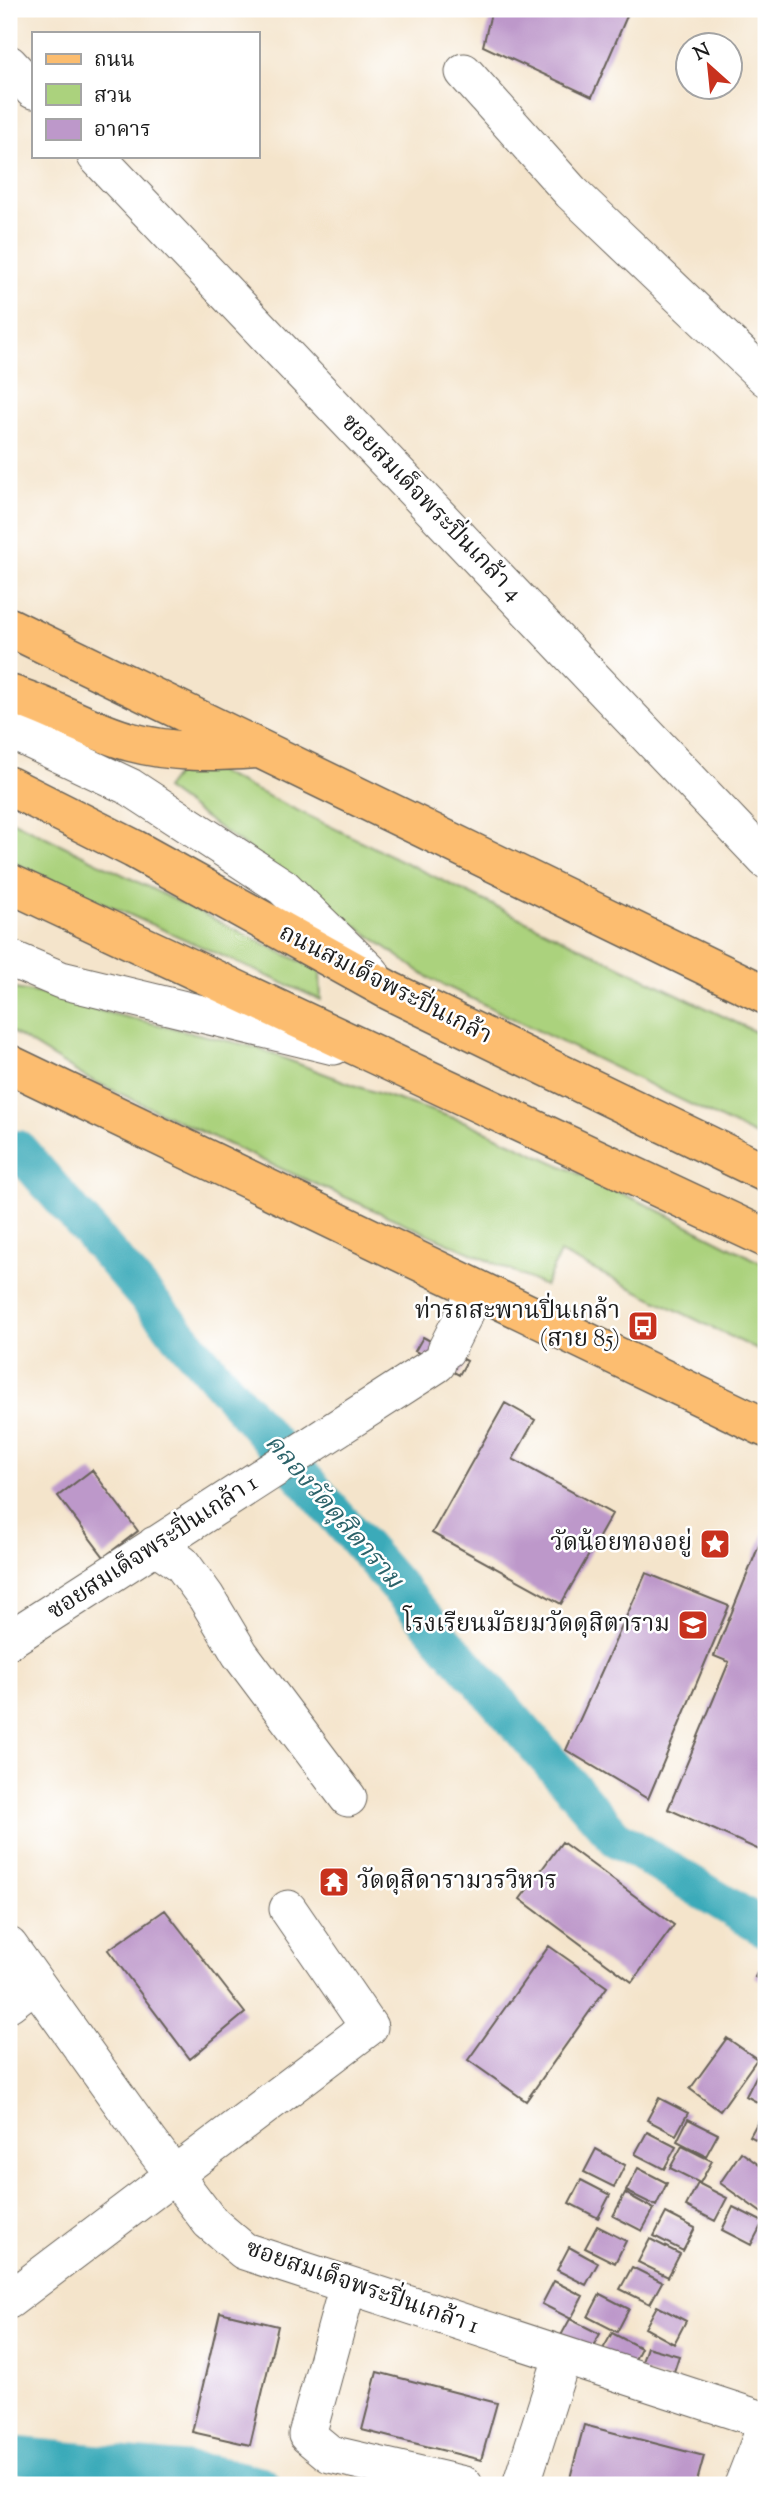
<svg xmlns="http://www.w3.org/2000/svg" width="775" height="2494" font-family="'Sorts Mill Goudy','Noto Serif Thai',serif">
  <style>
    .green { fill: #abd27d; stroke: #64774c; stroke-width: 2 }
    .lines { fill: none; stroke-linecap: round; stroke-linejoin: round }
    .canal { stroke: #3baab9; stroke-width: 38 }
    .building { fill: #bd98ca }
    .minor-casing { stroke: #686259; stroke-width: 39 }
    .major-casing { stroke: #686259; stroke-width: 41 }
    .minor { stroke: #fff; stroke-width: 37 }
    .major { stroke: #fcbd6f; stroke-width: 38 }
    .labels { text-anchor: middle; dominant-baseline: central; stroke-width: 5; stroke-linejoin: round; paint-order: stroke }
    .street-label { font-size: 24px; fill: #1c1c1c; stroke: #fff }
    .poi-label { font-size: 24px; fill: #1c1c1c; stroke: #fff; text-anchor: end }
    .water-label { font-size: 26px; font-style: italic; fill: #2c636a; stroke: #fff }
  </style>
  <rect width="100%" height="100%" fill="#fff"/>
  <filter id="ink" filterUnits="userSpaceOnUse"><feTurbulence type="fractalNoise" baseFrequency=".0143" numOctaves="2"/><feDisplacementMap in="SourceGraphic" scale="14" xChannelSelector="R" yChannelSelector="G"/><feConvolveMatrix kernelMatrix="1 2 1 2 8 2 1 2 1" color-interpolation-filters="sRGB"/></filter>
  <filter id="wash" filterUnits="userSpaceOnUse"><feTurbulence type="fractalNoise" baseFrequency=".00686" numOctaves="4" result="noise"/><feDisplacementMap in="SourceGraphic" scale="28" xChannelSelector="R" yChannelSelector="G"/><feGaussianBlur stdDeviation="1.57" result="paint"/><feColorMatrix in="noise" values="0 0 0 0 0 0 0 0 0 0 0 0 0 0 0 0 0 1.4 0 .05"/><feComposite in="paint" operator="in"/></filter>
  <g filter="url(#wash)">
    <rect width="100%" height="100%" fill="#f4e4cb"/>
    <path class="green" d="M189 758 766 1037V1141L427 977 165 789Z
      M9 819 320 971 321 1000 9 861Z
      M9 988 55 996 92 1009 254 1047 362 1088 466 1122 656 1209 766 1265V1354L560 1253 545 1286 266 1162 85 1077 9 1030Z"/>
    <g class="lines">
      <path class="canal" d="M18 1149 616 1838 766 1929
        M9 2455 212 2474 262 2485"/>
    </g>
    <g id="blocks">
      <path class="building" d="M481 9H630L592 97 483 46 491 13Z
        M423 1337 467 1361 459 1375 415 1351Z
        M505 1403 535 1420 513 1459 612 1514 561 1604 432 1533Z
        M92 1470 138 1531 104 1557 58 1496Z
        M766 1528V1853L668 1809 729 1662 714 1656Z
        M646 1573 729 1606 648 1799 566 1750Z
        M562 1842 674 1925 632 1982 520 1899Z
        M165 1910 245 2013 190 2059 108 1950Z
        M549 1946 607 1987 526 2101 468 2060Z
        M766 1955V1983L755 1977Z
        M727 2038 757 2059 720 2111 690 2089Z
        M761 2067 766 2070V2107L746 2096Z
        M659 2098 688 2113 676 2135 647 2120Z
        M762 2114 766 2116V2145L750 2136Z
        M688 2119 718 2134 706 2156 677 2141Z
        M647 2132 676 2147 664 2169 635 2154Z
        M682 2146 712 2161 700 2183 670 2168Z
        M596 2149 625 2165 614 2187 584 2172Z
        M741 2152 766 2170V2216L720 2183Z
        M638 2168 667 2183 656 2206 626 2191Z
        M581 2180 610 2195 598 2218 569 2203Z
        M698 2183 727 2198 715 2221 686 2206Z
        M625 2193 654 2209 642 2231 613 2216Z
        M733 2207 763 2222 751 2245 722 2230Z
        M666 2213 695 2228 683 2251 654 2236Z
        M597 2226 626 2241 615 2263 585 2248Z
        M650 2239 680 2254 668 2277 638 2262Z
        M569 2247 598 2263 586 2285 557 2270Z
        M632 2267 662 2282 650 2304 620 2289Z
        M554 2281 583 2296 571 2319 542 2304Z
        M600 2294 629 2309 617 2332 588 2317Z
        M657 2306 686 2321 674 2344 645 2328Z
        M220 2312 278 2326 250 2445 192 2432Z
        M570 2319 600 2334 587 2356 558 2341Z
        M612 2333 641 2348 629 2371 599 2356Z
        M647 2347 679 2356 671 2381 639 2371Z
        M377 2372 497 2403 481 2460 362 2430Z
        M584 2425 704 2456 696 2485H581L569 2482Z"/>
    </g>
  </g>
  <g filter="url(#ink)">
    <use href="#blocks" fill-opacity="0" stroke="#686259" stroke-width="2"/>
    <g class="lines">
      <g class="minor-casing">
        <path id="minor" d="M9 64 33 90
          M464 72 571 192 766 378
          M96 156 766 860
          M9 730 130 787 283 887 371 973
          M9 958 61 980 334 1046
          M446 1350 477 1289
          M155 1545 182 1564 206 1597 240 1654 348 1798
          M9 1640 437 1364
          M9 1946 150 2143 210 2222 244 2251 766 2421
          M9 2003 35 1983
          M348 2285 307 2435 330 2454 464 2485
          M9 2300 369 2027 288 1909
          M521 2485 563 2355
          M743 2485 766 2426"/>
      </g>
      <g class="major-casing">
        <path id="major" d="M9 627 766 995
          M9 694C51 706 89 731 131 742 172 753 213 752 255 749
          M9 786 134 849 390 991 766 1173
          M9 883 766 1238
          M9 1064 766 1428"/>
      </g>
      <use href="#minor" class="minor"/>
      <use href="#major" class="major"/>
    </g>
  </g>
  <defs>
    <g id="bus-square" transform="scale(1.575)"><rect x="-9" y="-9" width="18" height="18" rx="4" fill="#c8321e" stroke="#fff"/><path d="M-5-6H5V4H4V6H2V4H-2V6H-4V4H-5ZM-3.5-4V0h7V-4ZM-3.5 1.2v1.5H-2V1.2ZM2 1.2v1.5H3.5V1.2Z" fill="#fff"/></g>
    <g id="sight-square" transform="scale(1.575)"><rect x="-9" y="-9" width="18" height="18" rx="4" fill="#c8321e" stroke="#fff"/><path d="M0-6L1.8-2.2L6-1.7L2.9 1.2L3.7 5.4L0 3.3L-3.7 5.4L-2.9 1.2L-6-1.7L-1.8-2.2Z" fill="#fff"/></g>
    <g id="school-square" transform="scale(1.575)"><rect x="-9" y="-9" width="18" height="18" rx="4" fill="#c8321e" stroke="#fff"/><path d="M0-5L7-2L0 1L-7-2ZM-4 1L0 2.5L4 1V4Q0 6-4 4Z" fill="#fff"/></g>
    <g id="temple-square" transform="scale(1.575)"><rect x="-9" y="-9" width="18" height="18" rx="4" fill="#c8321e" stroke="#fff"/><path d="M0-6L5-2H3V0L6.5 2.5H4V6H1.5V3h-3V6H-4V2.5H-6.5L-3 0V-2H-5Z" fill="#fff"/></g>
  </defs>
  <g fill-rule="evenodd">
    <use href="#bus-square" x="643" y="1326"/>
    <use href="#sight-square" x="715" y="1544"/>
    <use href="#school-square" x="693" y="1625"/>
    <use href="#temple-square" x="334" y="1882"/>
  </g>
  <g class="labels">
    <g class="street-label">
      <text transform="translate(431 508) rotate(46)">ซอยสมเด็จพระปิ่นเกล้า 4</text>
      <text transform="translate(385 985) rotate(27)">ถนนสมเด็จพระปิ่นเกล้า</text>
      <text transform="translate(153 1548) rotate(-33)">ซอยสมเด็จพระปิ่นเกล้า 1</text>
      <text transform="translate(362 2288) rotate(19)">ซอยสมเด็จพระปิ่นเกล้า 1</text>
    </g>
    <g class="poi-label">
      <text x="620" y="1312">ท่ารถสะพานปิ่นเกล้า<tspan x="620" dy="28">(สาย 85)</tspan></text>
      <text x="692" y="1544">วัดน้อยทองอยู่</text>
      <text x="670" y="1625">โรงเรียนมัธยมวัดดุสิตาราม</text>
      <text x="357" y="1882" text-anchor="start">วัดดุสิดารามวรวิหาร</text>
    </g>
    <g class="water-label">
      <text transform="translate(333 1512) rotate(49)">คลองวัดดุสิดาราม</text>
    </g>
  </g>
  <rect width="775" height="2494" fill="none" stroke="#fff" stroke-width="35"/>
  <rect x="32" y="32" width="228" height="126" fill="#ffffff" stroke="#a4a4a4" stroke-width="2"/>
  <rect x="46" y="54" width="35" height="10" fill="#fcbd6f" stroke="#a4a4a4" stroke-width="2"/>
  <text x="94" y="66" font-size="21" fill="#1c1c1c">ถนน</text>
  <rect x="46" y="84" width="35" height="21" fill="#abd27d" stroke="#a4a4a4" stroke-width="2"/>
  <text x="94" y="102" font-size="21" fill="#1c1c1c">สวน</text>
  <rect x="46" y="119" width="35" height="21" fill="#bd98ca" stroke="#a4a4a4" stroke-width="2"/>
  <text x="94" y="136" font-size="21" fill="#1c1c1c">อาคาร</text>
  <g transform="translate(709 66) rotate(333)"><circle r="33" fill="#ffffff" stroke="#a4a4a4" stroke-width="2"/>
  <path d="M0-5L12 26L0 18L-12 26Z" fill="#c8321e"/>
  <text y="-10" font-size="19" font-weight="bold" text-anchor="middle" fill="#1c1c1c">N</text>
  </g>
</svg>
